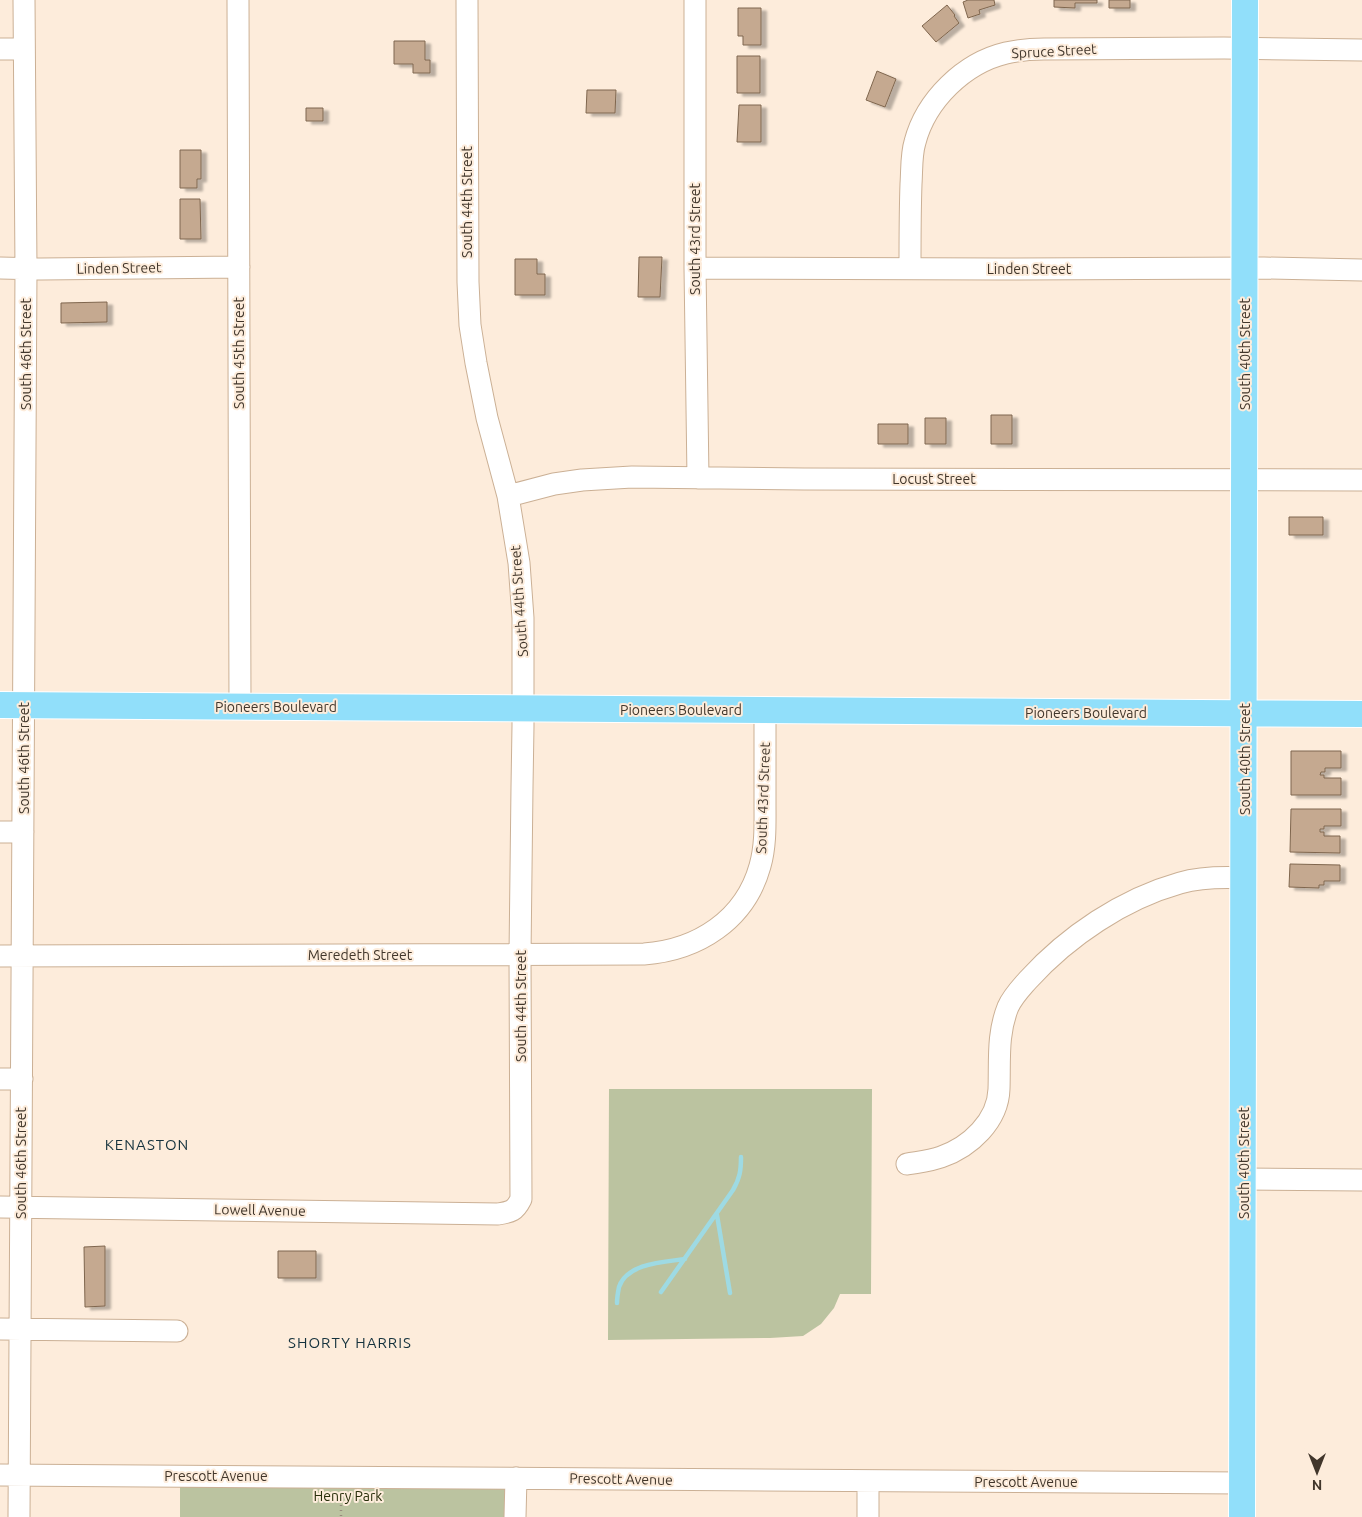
<svg xmlns="http://www.w3.org/2000/svg" width="1362" height="1517" font-family="Ubuntu,sans-serif">
  <style>
    .green { fill: #bbc3a0 }
    .lines { fill: none; stroke-linecap: round; stroke-linejoin: round }
    .stream { stroke: #9edae3; stroke-width: 4.5 }
    .building { fill: #c5a990; stroke: #7f664e; filter: url(#shadow) }
    .minor-casing { stroke: #cbb095; stroke-width: 23 }
    .major-casing { stroke: #fff; stroke-width: 28 }
    .path { stroke: #988a7c; stroke-width: 2.5; stroke-dasharray: 1 4; stroke-linecap: butt }
    .minor { stroke: #fff; stroke-width: 21 }
    .major { stroke: #91dffa; stroke-width: 26 }
    .labels { text-anchor: middle; dominant-baseline: central; stroke-width: 4; stroke-linejoin: round; paint-order: stroke }
    .street-label { font-size: 14px; fill: #41362b; stroke: #fdecdb }
    .park-label { font-size: 14px; fill: #282e0a; stroke: #fdecdb }
    .neighbourhood-label { font-size: 15px; letter-spacing: 1px; fill: #15323d; stroke: #fdecdb }
  </style>
  <defs>
    <filter id="shadow"><feDropShadow dx="5.5" dy="3" stdDeviation="1" flood-color="#0004"/></filter>
  </defs>
  <rect width="100%" height="100%" fill="#fdecdb"/>
  <path class="green" d="M609 1089H872L871 1294H840L834 1308 821 1324 803 1336 770 1338 608 1340Z
    M180 1476 516 1478 515 1517H180Z"/>
  <g class="lines">
    <path class="stream" d="M717 1215 730 1293
      M661 1292 733 1190C740 1178 741 1170 741 1157
      M617 1303C617 1298 618 1292 619 1287 627 1263 664 1262 685 1259"/>
  </g>
  <path class="building" d="M968 0H994L995 5 979 10 980 14 968 18 963 2Z
    M1054 0H1097V3H1075V8L1054 7Z
    M1109 0H1130V8H1109Z
    M947 5 955 15 954 16 959 23 936 42 922 26Z
    M738 8H761V45H743V36H738Z
    M394 41H425V60H430V73H413V64H394Z
    M737 56H760V93H737Z
    M877 71 896 79 885 107 866 100Z
    M587 90H616L615 113H586Z
    M739 105H761V142H737Z
    M306 108H323V121H306Z
    M180 150H201V179H197V188H180Z
    M180 199H200L201 239H180Z
    M639 257H662L660 297H638Z
    M515 259H537V274H545V295H515Z
    M107 302V322L61 323V303Z
    M991 415H1012V444H991Z
    M925 418H946V444H925Z
    M878 424H908V444H878Z
    M1289 517H1323V535H1289Z
    M1291 751H1341V768H1325V772H1321L1320 775H1324V778H1341V795H1291Z
    M1291 809H1341V826H1324V829H1320V832H1324V836H1340V853L1290 852Z
    M1290 864 1340 865V881H1324V885H1319V888L1289 887Z
    M105 1246V1306L85 1307 84 1247Z
    M278 1251H316V1278H278Z"/>
  <g class="lines">
    <g class="minor-casing">
      <path id="minor" d="M238 0 240 707
        M695 0V268L698 478
        M0 49H24
        M0 268 41 269 239 267
        M695 268 1002 269 1264 268 1362 270
        M910 268C910 240 910 212 911 184 912 170 911 155 915 142 926 100 964 63 1006 53 1019 50 1032 49 1044 49L1224 48 1362 50
        M508 496 554 484 582 480 632 477 804 479 1362 480
        M0 832H23
        M0 956 644 954C698 950 745 920 760 866 766 845 765 823 765 802 765 771 765 741 765 710
        M0 1079H22
        M907 1164C918 1162 930 1161 941 1157 970 1147 998 1121 999 1089 1000 1061 997 1034 1008 1007 1013 996 1021 988 1028 980 1068 936 1123 899 1180 883 1201 877 1223 877 1244 878
        M1244 1179 1362 1180
        M0 1207 498 1214C511 1212 515 1211 521 1199L520 955 522 787 523 726V618L519 563 508 496 487 418 476 363 470 325 468 282 467 0
        M0 1329 177 1331
        M0 1475 1242 1483
        M19 1517 26 269 24 0
        M515 1517 516 1478
        M868 1517V1481"/>
    </g>
    <g class="major-casing">
      <path id="major" d="M0 705 1362 714
        M1242 1517 1245 0"/>
    </g>
    <path class="path" d="M341 1505V1517"/>
    <use href="#minor" class="minor"/>
    <use href="#major" class="major"/>
  </g>
  <g class="labels">
    <g class="street-label">
      <text transform="translate(1054 51) rotate(-3)">Spruce Street</text>
      <text transform="translate(467 202) rotate(-90)">South 44th Street</text>
      <text transform="translate(695 239) rotate(-90)">South 43rd Street</text>
      <text transform="translate(119 268) rotate(-1)">Linden Street</text>
      <text x="1029" y="269">Linden Street</text>
      <text transform="translate(239 353) rotate(-90)">South 45th Street</text>
      <text transform="translate(26 354) rotate(-90)">South 46th Street</text>
      <text transform="translate(1245 354) rotate(-90)">South 40th Street</text>
      <text x="934" y="479">Locust Street</text>
      <text transform="translate(519 601) rotate(-94)">South 44th Street</text>
      <text x="276" y="707">Pioneers Boulevard</text>
      <text x="681" y="710">Pioneers Boulevard</text>
      <text x="1086" y="713">Pioneers Boulevard</text>
      <text transform="translate(24 758) rotate(-90)">South 46th Street</text>
      <text transform="translate(1245 759) rotate(-90)">South 40th Street</text>
      <text transform="translate(763 798) rotate(-88)">South 43rd Street</text>
      <text x="360" y="955">Meredeth Street</text>
      <text transform="translate(521 1006) rotate(-90)">South 44th Street</text>
      <text transform="translate(21 1163) rotate(-90)">South 46th Street</text>
      <text transform="translate(1244 1163) rotate(-90)">South 40th Street</text>
      <text transform="translate(260 1210) rotate(1)">Lowell Avenue</text>
      <text x="216" y="1476">Prescott Avenue</text>
      <text transform="translate(621 1479) rotate(1)">Prescott Avenue</text>
      <text x="1026" y="1482">Prescott Avenue</text>
    </g>
    <g class="park-label">
      <text x="348" y="1496">Henry Park</text>
    </g>
    <g class="neighbourhood-label">
      <text x="147" y="1144">KENASTON</text>
      <text x="350" y="1342">SHORTY HARRIS</text>
    </g>
  </g>
  <g transform="translate(1317 1472) rotate(180)" stroke="#fdecdb" stroke-width="4" paint-order="stroke">
  <path d="M0-4L9 19L0 12L-9 19Z" fill="#41362b"/>
  <text y="-8" font-size="14" font-weight="bold" text-anchor="middle" fill="#41362b">N</text>
  </g>
</svg>
